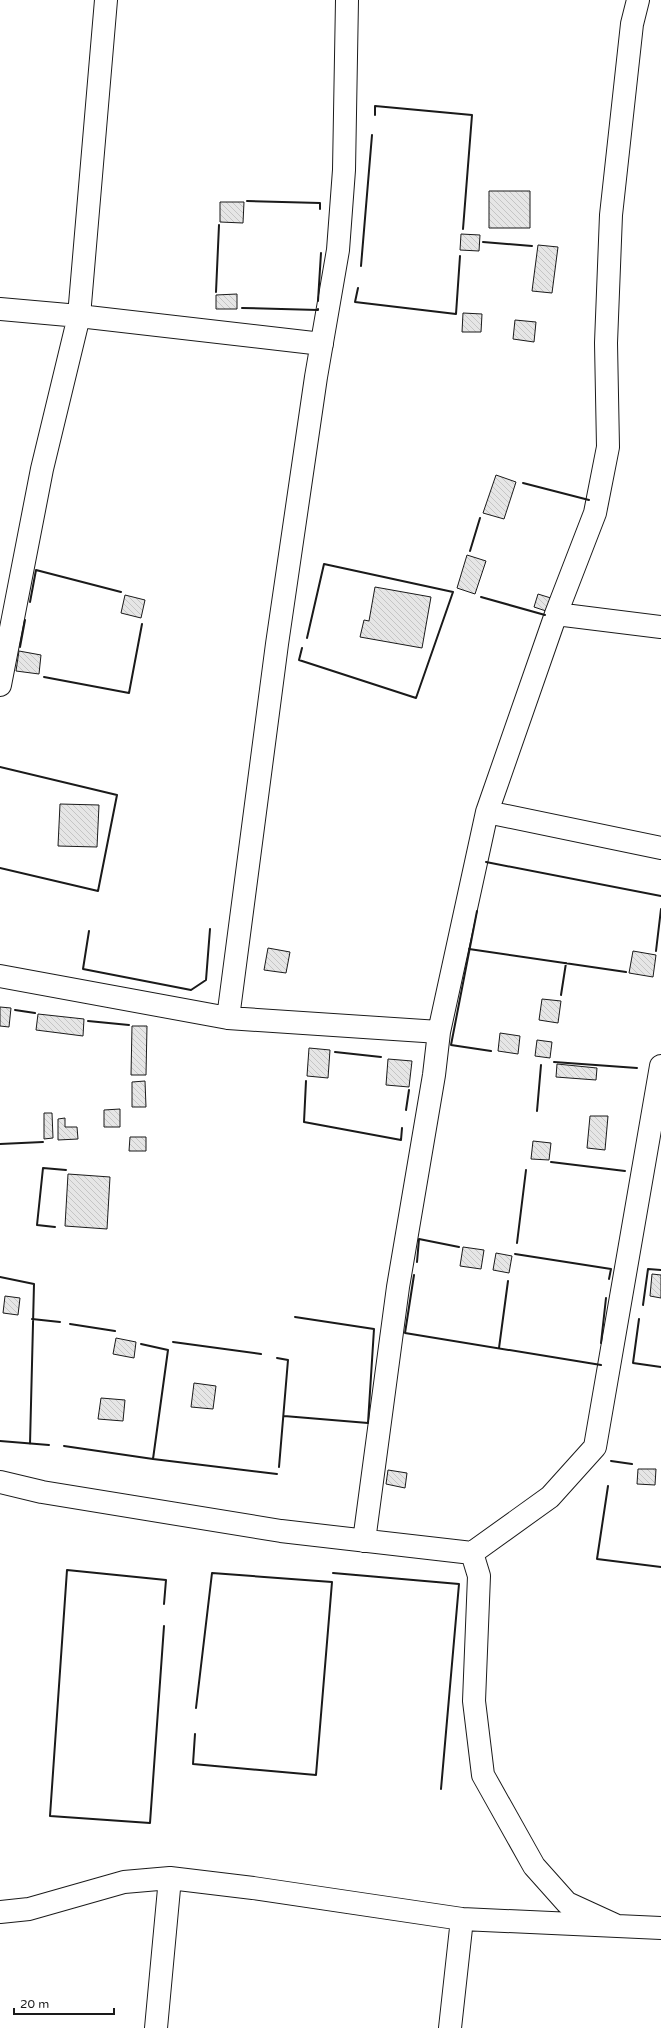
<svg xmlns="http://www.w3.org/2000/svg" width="661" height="2028" font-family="'Varela Round',sans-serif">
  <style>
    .building { fill: url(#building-back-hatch); stroke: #1a1a1a }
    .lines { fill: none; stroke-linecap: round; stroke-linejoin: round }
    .minor-casing { stroke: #1a1a1a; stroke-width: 24 }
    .minor { stroke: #fff; stroke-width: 22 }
    .wall { stroke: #1a1a1a; stroke-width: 2 }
  </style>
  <defs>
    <pattern id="building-back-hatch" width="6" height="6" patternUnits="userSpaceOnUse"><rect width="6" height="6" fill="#e6e6e6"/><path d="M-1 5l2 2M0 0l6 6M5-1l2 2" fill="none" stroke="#c5c5c5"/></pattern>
  </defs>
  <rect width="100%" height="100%" fill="#fff"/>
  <path class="building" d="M489 191H530V228H489Z
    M220 202H244L243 223 220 222Z
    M461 234 480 235 479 251 460 250Z
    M538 245 558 247 552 293 532 291Z
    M237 294V309H216V295Z
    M463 313 482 314 481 332H462Z
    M515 320 536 322 534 342 513 339Z
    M496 475 516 482 504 519 483 513Z
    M467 555 486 561 475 594 457 588Z
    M375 587 431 597 422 648 360 637 364 620 369 621Z
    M538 594 554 599 549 612 534 607Z
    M125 595 145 600 141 618 121 613Z
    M19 651 41 655 39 674 16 671Z
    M60 804 99 805 97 847 58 846Z
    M268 948 290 952 286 973 264 970Z
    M633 951 656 955 653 977 629 973Z
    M542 999 561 1001 558 1023 539 1020Z
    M0 1007 11 1008 9 1027 0 1026Z
    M38 1014 84 1019 83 1036 36 1030Z
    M132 1026H147L146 1075H131Z
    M500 1033 520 1036 518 1054 498 1051Z
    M537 1040 552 1042 550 1058 535 1056Z
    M309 1048 330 1050 328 1078 307 1076Z
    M388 1059 412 1061 409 1087 386 1085Z
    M557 1064 597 1068 596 1080 556 1077Z
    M145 1081 146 1107H132V1082Z
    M120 1109V1127H104V1110Z
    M44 1113H52L53 1138 44 1139Z
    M590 1116H608L605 1150 587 1148Z
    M65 1118V1127H77L78 1139 58 1140V1119Z
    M130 1137H146V1151H129Z
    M533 1141 551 1143 549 1160 531 1159Z
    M68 1174 110 1177 107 1229 65 1226Z
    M463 1247 484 1250 481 1269 460 1266Z
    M496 1253 512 1256 509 1273 493 1270Z
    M652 1274 661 1275V1298L650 1296Z
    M5 1296 20 1298 18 1315 3 1313Z
    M116 1338 136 1342 134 1358 113 1354Z
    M194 1383 216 1386 213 1409 191 1407Z
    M101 1398 125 1400 123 1421 98 1419Z
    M638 1469H656L655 1485 637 1484Z
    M388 1470 407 1473 405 1488 386 1484Z"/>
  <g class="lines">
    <g class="minor-casing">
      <path id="minor" d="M0 309 79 316 322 344
        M556 614 661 627
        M0 685 42 469 79 316 106 0
        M487 812 661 848
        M0 976 228 1018 439 1032
        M228 1018 277 644 316 377 338 250 344 170 347 0
        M0 1482 42 1492 281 1531 472 1553 479 1576 474 1701 483 1775 534 1866 567 1903 615 1925
        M364 1541 398 1287 434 1075 439 1032 487 812 556 614 595 513 608 447 606 343 611 215 632 24 638 0
        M472 1553 550 1497 595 1447 661 1066
        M0 1912 29 1909 124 1882 170 1878 253 1888 462 1919 661 1928
        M156 2028 170 1878
        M450 2028 462 1919"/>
    </g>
    <use href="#minor" class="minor"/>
    <path class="wall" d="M375 115V106L472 115 463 229
      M247 201 320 203V209
      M483 242 532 246
      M361 266 372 135
      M358 288 355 302 456 314 460 256
      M216 292 219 225
      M318 301 321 253
      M242 308 318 310V309
      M523 483 589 500
      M470 551 480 518
      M481 597 545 615
      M30 602 36 570 121 592
      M20 647 25 620
      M302 648 299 660 416 698 453 592 324 564 307 638
      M44 677 129 693 142 624
      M0 767 117 795 98 891 0 868
      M486 862 661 896
      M477 911 451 1045 491 1051
      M89 931 83 969 191 990 206 980 210 929
      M469 949 626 972
      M656 951 661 909
      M561 995 566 963
      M15 1010 35 1013
      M88 1021 129 1025
      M335 1052 381 1057
      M554 1062 637 1068
      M306 1081 304 1122 401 1140 402 1128
      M406 1110 409 1090
      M537 1111 541 1065
      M0 1144 43 1142
      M551 1162 625 1171
      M55 1227 37 1225 43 1168 66 1170
      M517 1243 526 1170
      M515 1254 611 1269 609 1279
      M417 1262 419 1239 459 1247
      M414 1275 405 1333 601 1365
      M0 1277 34 1284 30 1444
      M643 1305 648 1269 661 1270
      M32 1319 60 1322
      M639 1319 633 1363 661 1367
      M70 1324 115 1331
      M173 1342 261 1354
      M601 1343 606 1298
      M499 1348 508 1281
      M277 1358 288 1360 279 1467
      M284 1416 368 1423 374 1329 295 1317
      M0 1441 49 1445
      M64 1446 153 1459 168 1350 141 1344
      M153 1459 277 1474
      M611 1461 632 1464
      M608 1486 597 1559 661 1567
      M333 1573 459 1584 441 1789
      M164 1604 166 1580 67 1570 50 1816 150 1823 164 1626
      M195 1734 193 1764 316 1775 332 1582 212 1573 196 1708"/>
  </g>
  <path d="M14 2008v6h100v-6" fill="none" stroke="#1a1a1a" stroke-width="2"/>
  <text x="20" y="2008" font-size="12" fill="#1a1a1a" stroke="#ffffff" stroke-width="3" paint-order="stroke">20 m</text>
</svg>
